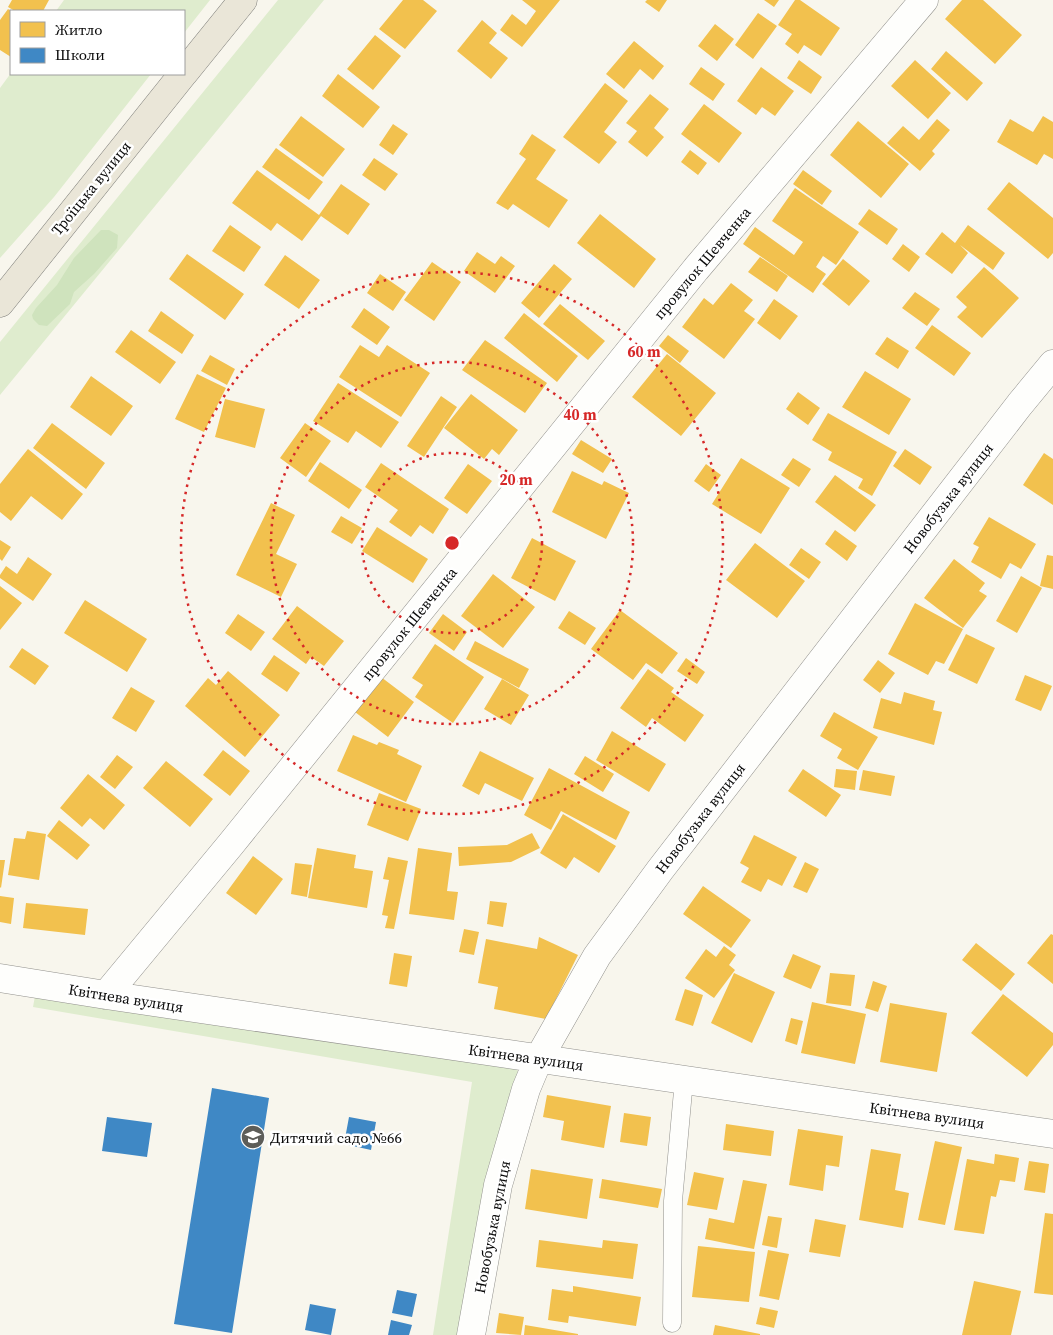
<svg xmlns="http://www.w3.org/2000/svg" width="1053" height="1335" font-family="'Source Serif 4',serif">
  <style>
    .green { fill: #dfecce }
    .forest { fill: #cfe3bd }
    .homes { fill: #f2c14e }
    .schools { fill: #3f88c5 }
    .lines { fill: none; stroke-linecap: round; stroke-linejoin: round }
    .service-casing { stroke: #91908c; stroke-width: 19 }
    .minor-casing { stroke: #91908c; stroke-width: 29 }
    .primary-casing { stroke: #7e7e7a; stroke-width: 29 }
    .service { stroke: #fefefc; stroke-width: 18 }
    .minor { stroke: #fefefc; stroke-width: 28 }
    .primary { stroke: #eae6d8; stroke-width: 28 }
    .ring { fill: none; stroke: #d62828; stroke-width: 2.5; stroke-dasharray: 2.5 5 }
    .labels { text-anchor: middle; dominant-baseline: central; stroke-width: 5; stroke-linejoin: round; paint-order: stroke }
    .street-label { font-size: 15px; fill: #0a0a0a; stroke: #fff }
    .poi-label { font-size: 15px; fill: #0a0a0a; stroke: #fff; text-anchor: start }
    .centre { fill: #d62828; stroke: #fff; stroke-width: 2.5 }
    .ring-label { font-size: 15px; text-anchor: middle; font-weight: bold; fill: #d62828; stroke: #fff; stroke-width: 5; stroke-linejoin: round; paint-order: stroke }
  </style>
  <rect width="100%" height="100%" fill="#f8f6ed"/>
  <path class="green" d="M64 0H210L184 33V11H56Z
    M278 0H324L0 395V342Z
    M11 73 151 74 54 197 0 258V88Z
    M35 996 517 1069 519 1077 463 1335H433L472 1082 33 1007Z"/>
  <path class="forest" d="M101 230H109L118 235 117 248 94 274 74 292 70 304 47 326 39 325 33 319 32 315 36 308 57 285 74 258Z"/>
  <path class="homes" d="M12 0H49L43 11H15L8 7Z
    M403 0H423L437 11 405 49 379 29Z
    M522 0H560L522 47 500 30 512 14 526 25 536 11Z
    M647 0H667L659 12 645 2Z
    M764 0H779L774 7Z
    M795 0H800L840 28 821 56 804 45 798 54 785 44 792 34 778 25Z
    M962 0H983L1022 35 995 64 945 19Z
    M8 9 11 11V57L0 50V20Z
    M758 13 777 26 753 59 735 45Z
    M482 20 497 33 489 43 508 58 491 79 457 51Z
    M715 24 734 39 717 61 698 46Z
    M375 35 401 56 373 90 347 69Z
    M634 41 664 66 653 80 640 69 624 89 606 74Z
    M946 51 983 83 967 101 931 69Z
    M799 60 822 77 811 94 787 78Z
    M915 60 951 93 928 119 891 86Z
    M701 67 725 84 713 101 689 84Z
    M761 67 794 91 775 116 762 107 756 115 737 101Z
    M338 74 380 107 363 128 322 96Z
    M605 83 628 101 604 132 617 142 599 164 563 137Z
    M650 94 669 109 654 128 664 137 647 157 628 142 637 131 626 123Z
    M704 104 742 133 719 163 681 134Z
    M301 116 345 149 323 177 279 145Z
    M1043 116 1053 122V159L1044 154 1037 165 997 142 1010 119 1033 132Z
    M937 119 950 130 932 151 935 154 920 171 887 143 903 126 919 140Z
    M858 121 909 164 881 198 830 155Z
    M393 124 408 134 393 155 379 145Z
    M532 134 556 150 536 179 568 200 549 228 513 204 508 210 496 203 526 159 519 154Z
    M276 148 323 182 309 200 262 167Z
    M690 150 707 163 698 175 681 162Z
    M374 158 398 174 385 191 362 175Z
    M257 170 319 215 341 184 370 204 348 235 321 216 302 241 277 223 271 231 232 203Z
    M803 170 832 191 822 205 793 184Z
    M1009 182 1053 218V253L1048 259 987 209Z
    M795 188 859 232 836 265 823 256 816 267 826 274 813 293 743 244 755 227 794 255 803 242 772 221Z
    M869 209 898 229 887 245 858 224Z
    M600 214 656 259 634 288 577 243Z
    M230 225 261 247 244 272 212 251Z
    M968 225 1005 253 993 270 960 245 968 253 952 274 925 254 942 232 955 243Z
    M903 244 920 257 909 272 892 259Z
    M477 252 495 264 501 256 515 266 495 293 464 271Z
    M187 254 244 294 225 320 169 279Z
    M285 255 320 280 299 309 264 285Z
    M760 257 788 276 777 292 748 272Z
    M843 259 870 281 849 306 822 284Z
    M432 262 461 282 434 321 404 300Z
    M554 264 572 279 539 318 521 303Z
    M984 267 1019 298 982 338 957 317 967 307 956 297Z
    M380 274 406 292 393 311 367 293Z
    M731 283 753 300 744 311 755 319 724 359 682 327 704 298 713 305Z
    M915 292 940 309 927 326 902 308Z
    M774 299 798 316 780 340 757 323Z
    M560 304 605 341 588 360 543 324Z
    M364 308 390 327 377 345 351 327Z
    M161 311 194 335 182 354 148 331Z
    M524 313 578 356 557 382 504 338Z
    M932 325 971 353 954 376 915 348Z
    M131 330 176 362 160 384 115 352Z
    M668 335 689 351 680 363 659 346Z
    M887 337 909 351 898 369 875 354Z
    M485 340 547 383 525 413 462 370Z
    M360 345 379 357 387 345 430 373 401 417 339 377Z
    M667 354 716 393 681 436 632 397Z
    M210 355 235 369 227 385 201 371Z
    M865 371 911 399 889 435 842 407Z
    M197 374 226 388 204 432 175 419Z
    M91 376 133 406 111 436 70 407Z
    M338 383 399 422 381 448 356 431 348 443 313 421Z
    M798 392 820 408 808 425 786 409Z
    M471 394 518 430 499 455 492 449 484 459 444 428Z
    M441 396 457 407 424 457 407 446Z
    M225 399 265 409 255 448 215 437Z
    M828 413 897 452 872 496 858 488 863 479 828 460 832 452 812 440Z
    M52 423 105 463 86 489 33 448Z
    M305 423 331 441 306 477 280 458Z
    M581 440 612 459 603 473 572 454Z
    M28 449 83 494 62 520 31 496 11 521 0 512V484Z
    M905 449 932 467 920 485 893 466Z
    M1044 453 1053 459V505L1023 485Z
    M741 458 790 488 761 534 712 504Z
    M793 458 811 469 799 487 781 475Z
    M320 462 362 490 349 509 308 481Z
    M381 463 449 509 433 534 420 525 411 537 389 522 398 510 365 487Z
    M468 464 492 481 467 514 444 498Z
    M706 464 721 475 709 492 694 481Z
    M572 471 602 485 604 481 629 493 606 539 552 512Z
    M835 475 876 505 855 532 815 502Z
    M271 503 295 515 276 554 297 564 281 597 236 575Z
    M341 516 362 528 352 544 331 532Z
    M989 517 1036 544 1021 569 1010 563 1001 579 971 562 979 547 973 544Z
    M377 527 428 559 413 583 362 551Z
    M835 530 857 546 847 561 825 544Z
    M532 538 576 561 555 601 511 578Z
    M0 540 11 547 2 561 0 559Z
    M755 543 805 581 777 618 726 580Z
    M801 548 821 562 809 579 789 565Z
    M1047 555 1053 556V589L1040 586Z
    M28 557 52 574 33 601 0 578V575L6 566 17 574Z
    M954 559 985 583 979 591 987 596 963 628 924 598Z
    M493 574 535 607 503 648 461 616Z
    M1021 576 1042 588 1017 633 996 621Z
    M0 586 22 603 0 630Z
    M85 600 147 639 127 672 64 633Z
    M915 603 963 629 944 664 936 661 928 675 888 654Z
    M297 606 344 641 324 666 311 657 306 664 272 639Z
    M620 610 678 653 662 674 646 663 633 680 591 649Z
    M569 611 596 628 585 645 558 628Z
    M238 614 265 632 251 651 225 633Z
    M443 614 467 632 454 651 429 633Z
    M966 634 995 648 977 684 948 670Z
    M475 641 529 669 519 688 466 659Z
    M435 644 484 677 453 723 415 697 423 685 412 678Z
    M22 648 49 666 35 685 9 667Z
    M274 655 300 673 287 692 261 674Z
    M686 658 705 672 697 684 677 671Z
    M878 660 895 673 880 693 863 680Z
    M648 669 674 688 671 692 704 715 685 742 652 718 646 727 620 708Z
    M228 671 280 715 245 757 185 706 208 678 216 685Z
    M1025 675 1052 686 1041 711 1015 700Z
    M381 677 414 702 388 737 355 712Z
    M502 679 529 695 511 725 484 709Z
    M131 687 155 701 136 732 112 718Z
    M904 692 935 701 933 710 942 712 934 745 873 728 881 698 901 704Z
    M834 712 878 737 858 770 837 758 842 749 820 736Z
    M612 731 666 764 649 792 596 760Z
    M353 735 377 745 379 742 399 750 397 754 422 766 406 802 337 771Z
    M223 750 250 771 230 796 203 775Z
    M480 751 534 778 522 801 485 783 479 795 462 786Z
    M117 755 133 767 115 789 100 777Z
    M585 756 614 774 603 792 574 774Z
    M166 761 213 799 190 827 143 788Z
    M549 768 630 812 616 840 561 811 551 830 524 815Z
    M803 769 841 795 826 817 788 791Z
    M836 769 857 771 855 790 834 787Z
    M863 770 895 776 891 796 859 790Z
    M88 774 125 805 104 830 90 818 82 827 60 808Z
    M379 793 421 809 408 841 367 825Z
    M563 814 616 846 599 873 574 857 566 869 540 853Z
    M59 820 90 845 77 860 47 836Z
    M27 831 46 834 39 880 8 875 14 838 25 839Z
    M532 833 540 848 511 862 459 866 458 847 507 845Z
    M754 835 797 857 782 886 768 879 761 892 741 882 749 868 740 863Z
    M317 848 356 855 354 868 373 871 367 908 308 898Z
    M418 848 452 853 447 891 458 892 454 920 409 914Z
    M253 856 283 879 256 915 226 893Z
    M388 857 408 861 394 929 385 928 388 916 382 915 389 880 383 879Z
    M0 860H5L1 888 0 887Z
    M805 862 819 869 807 893 793 887Z
    M295 863 312 865 307 897 291 894Z
    M703 886 751 920 731 948 683 914Z
    M0 896 14 898 11 924 0 922Z
    M490 901 507 903 503 927 487 924Z
    M26 903 88 909 85 935 23 928Z
    M464 929 479 932 474 955 459 952Z
    M1051 934 1053 935V984L1027 963Z
    M539 937 578 955 546 1019 494 1009 498 987 478 983 486 939 537 949Z
    M976 943 1015 974 1001 991 962 960Z
    M724 946 736 955 729 965 735 970 714 998 685 978 706 949 716 957Z
    M394 953 412 956 407 987 389 984Z
    M793 954 821 966 811 989 783 977Z
    M734 973 775 992 752 1043 711 1023Z
    M830 973 855 975 851 1006 826 1003Z
    M873 981 887 986 878 1012 865 1008Z
    M685 989 703 995 693 1026 675 1020Z
    M1003 994 1053 1033V1045L1027 1077 971 1033Z
    M812 1002 866 1014 855 1064 801 1053Z
    M890 1003 947 1013 937 1072 880 1062Z
    M791 1018 803 1021 797 1045 785 1041Z
    M547 1095 611 1106 604 1148 561 1140 564 1121 543 1117Z
    M624 1113 651 1117 647 1146 620 1142Z
    M726 1124 774 1131 771 1156 723 1150Z
    M798 1129 843 1136 839 1167 826 1165 823 1191 789 1185Z
    M935 1141 962 1147 945 1225 918 1220Z
    M871 1149 901 1154 895 1190 909 1193 903 1228 859 1220Z
    M995 1154 1019 1158 1015 1182 1000 1180 996 1197 991 1196 984 1234 954 1230 967 1159 994 1164Z
    M1029 1161 1049 1164 1045 1193 1024 1190Z
    M531 1169 593 1179 587 1219 525 1209Z
    M694 1172 724 1178 717 1210 687 1205Z
    M602 1179 662 1189 658 1208 599 1198Z
    M743 1180 767 1184 754 1249 705 1239 709 1218 734 1223Z
    M1045 1213 1053 1214V1295L1034 1293Z
    M768 1216 782 1218 777 1248 762 1245Z
    M815 1219 846 1225 840 1257 809 1252Z
    M539 1240 602 1248 603 1240 638 1244 633 1279 536 1267Z
    M698 1246 755 1252 749 1302 692 1297Z
    M768 1250 789 1254 779 1300 759 1296Z
    M974 1281 1021 1291 1011 1335H962Z
    M573 1286 641 1297 636 1326 569 1316 568 1323 548 1320 552 1289 573 1292Z
    M760 1307 778 1311 774 1328 756 1324Z
    M499 1313 524 1317 521 1335 496 1333Z
    M525 1325 578 1334V1335H524Z
    M715 1325 760 1334V1335H713Z"/>
  <path class="schools" d="M212 1088 269 1098 232 1333 174 1324Z
    M107 1117 152 1123 147 1157 102 1151Z
    M349 1117 376 1122 371 1150 344 1144Z
    M397 1290 417 1294 412 1317 392 1313Z
    M310 1304 336 1309 331 1335 305 1330Z
    M391 1320 412 1325 409 1335H388Z"/>
  <g class="lines">
    <g class="service-casing">
      <path id="service" d="M672 1323 673 1201 684 1080"/>
    </g>
    <g class="minor-casing">
      <path id="minor" d="M0 978 106 995 1053 1134
        M106 995 231 844 696 269 924 0
        M471 1335 498 1185 526 1089 539 1058 597 956 660 870 1020 404 1053 364"/>
    </g>
    <g class="primary-casing">
      <path id="primary" d="M184 73 243 0
        M0 303 183 74"/>
    </g>
    <use href="#service" class="service"/>
    <use href="#minor" class="minor"/>
    <use href="#primary" class="primary"/>
  </g>
  <g class="ring">
    <circle cx="452" cy="543" r="90"/>
    <circle cx="452" cy="543" r="181"/>
    <circle cx="452" cy="543" r="271"/>
  </g>
  <defs>
    <g id="school-disc" transform="scale(1.25)"><circle r="9.5" fill="#5d5d59" stroke="#fff"/><path d="M0-5L7-2L0 1L-7-2ZM-4 1L0 2.5L4 1V4Q0 6-4 4Z" fill="#fff"/></g>
  </defs>
  <g fill-rule="evenodd">
    <use href="#school-disc" x="253" y="1137"/>
  </g>
  <g class="labels">
    <g class="street-label">
      <text transform="translate(91 188) rotate(-51)">Троїцька вулиця</text>
      <text transform="translate(702 263) rotate(-50)">провулок Шевченка</text>
      <text transform="translate(948 498) rotate(-52)">Новобузька вулиця</text>
      <text transform="translate(409 624) rotate(-51)">провулок Шевченка</text>
      <text transform="translate(700 818) rotate(-52)">Новобузька вулиця</text>
      <text transform="translate(126 998) rotate(9)">Квітнева вулиця</text>
      <text transform="translate(526 1057) rotate(8)">Квітнева вулиця</text>
      <text transform="translate(927 1115) rotate(8)">Квітнева вулиця</text>
      <text transform="translate(492 1227) rotate(-79)">Новобузька вулиця</text>
    </g>
    <g class="poi-label">
      <text x="270" y="1137">Дитячий садо №66</text>
    </g>
  </g>
  <circle cx="452" cy="543" r="8" class="centre"/>
  <g class="ring-label">
    <text x="644" y="357">60 m</text>
    <text x="580" y="420">40 m</text>
    <text x="516" y="485">20 m</text>
  </g>
  <rect x="10" y="10" width="175" height="65" fill="#ffffff" stroke="#9d9d9d"/>
  <rect x="20" y="22" width="25" height="15" fill="#f2c14e" stroke="#9d9d9d"/>
  <text x="55" y="35" font-size="15" fill="#0a0a0a">Житло</text>
  <rect x="20" y="48" width="25" height="15" fill="#3f88c5" stroke="#9d9d9d"/>
  <text x="55" y="60" font-size="15" fill="#0a0a0a">Школи</text>
</svg>
